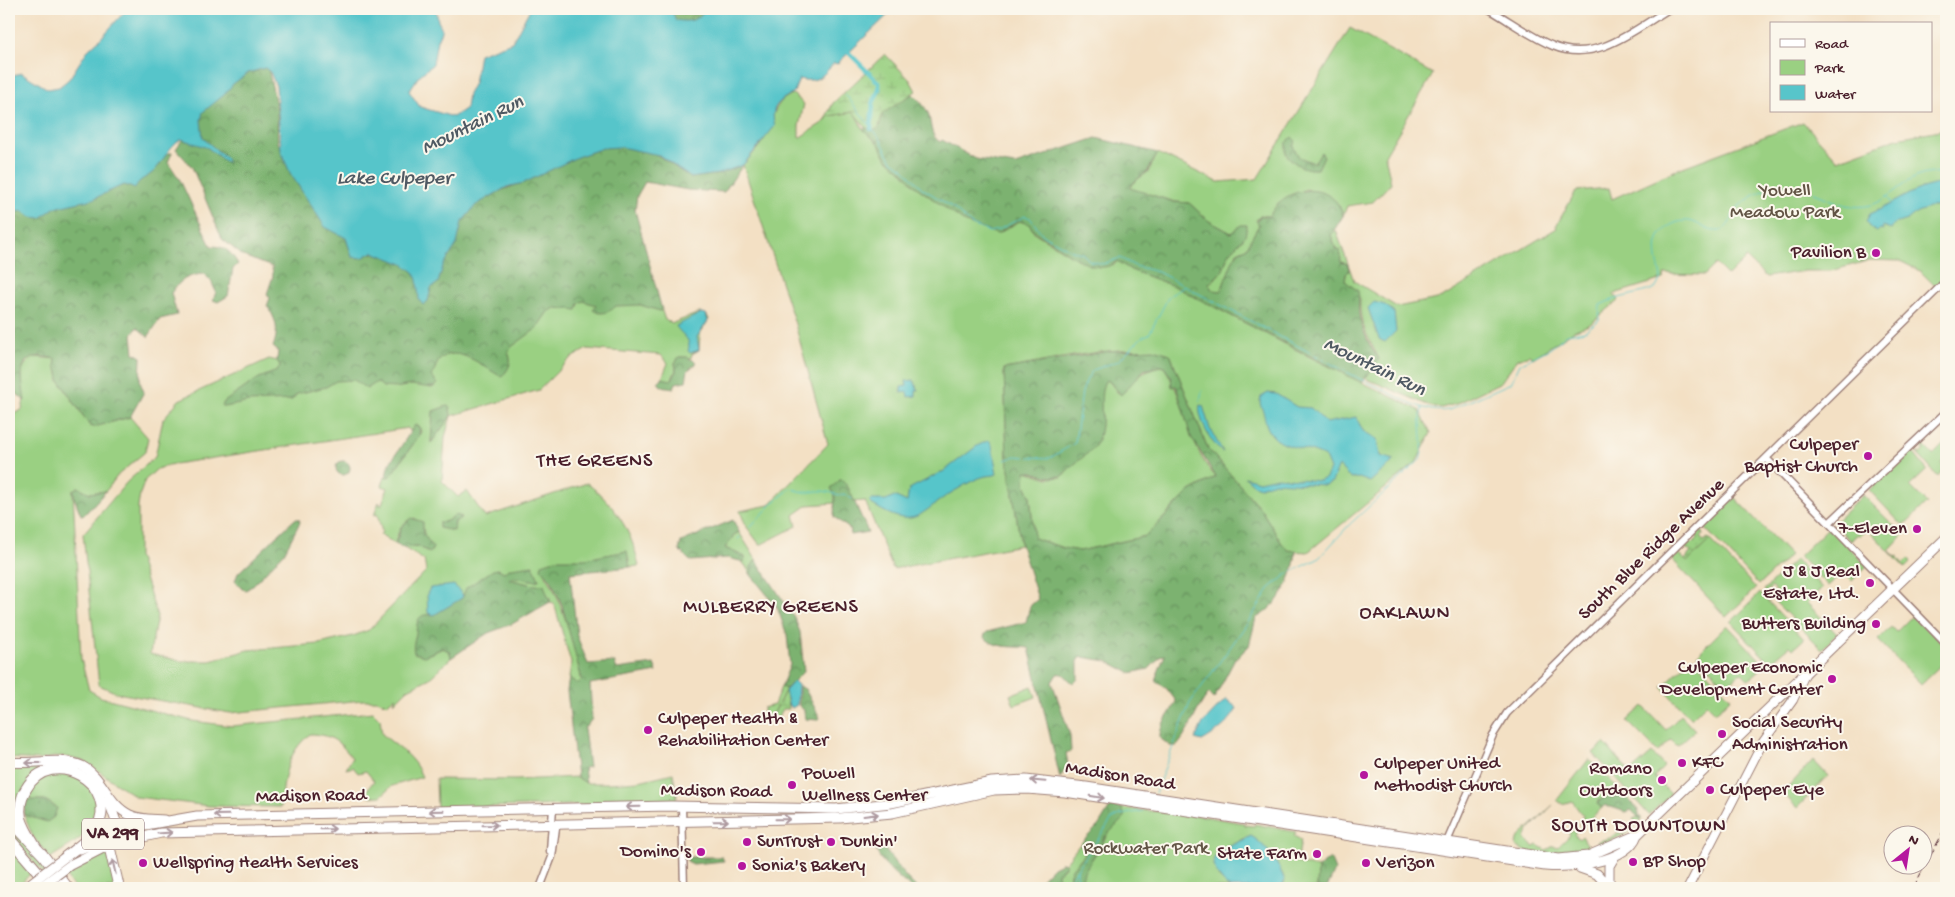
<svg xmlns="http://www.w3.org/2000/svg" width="1955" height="897" font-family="'Gochi Hand',sans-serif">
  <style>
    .green { fill: #9ad082; stroke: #727856; fill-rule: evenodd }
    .forest { fill: url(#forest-crowns); stroke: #62684e; fill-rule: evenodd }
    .wetland { fill: url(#wetland-marsh); stroke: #727856 }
    .garden { fill: url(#garden-dots); stroke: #727856 }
    .water { fill: #57c5ca; stroke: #50727a }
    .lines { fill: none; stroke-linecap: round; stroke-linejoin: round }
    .stream { stroke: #57c5ca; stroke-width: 1 }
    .canal { stroke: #57c5ca; stroke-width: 4.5 }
    .tertiary-casing { stroke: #9e8078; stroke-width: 9 }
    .secondary-casing { stroke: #9e8078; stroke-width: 10 }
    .primary-casing { stroke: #9e8078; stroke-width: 11 }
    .trunk-casing { stroke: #9e8078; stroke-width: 11 }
    .motorway-casing { stroke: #9e8078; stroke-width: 12 }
    .tertiary { stroke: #fff; stroke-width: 6 }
    .secondary { stroke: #fff; stroke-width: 8 }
    .primary { stroke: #fff; stroke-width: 9 }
    .trunk { stroke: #fff; stroke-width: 9 }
    .motorway { stroke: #fff; stroke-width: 10 }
    .rail { stroke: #4a1f2b; stroke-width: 1; stroke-dasharray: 8 4; stroke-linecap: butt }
    .primary-bridge-casing { stroke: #9e8078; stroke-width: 11; stroke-linecap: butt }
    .primary-bridge { stroke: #fff; stroke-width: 9 }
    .oneway { stroke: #ae9aa0 }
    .poi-dot { fill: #b5179e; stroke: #fbf7ec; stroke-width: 2 }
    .labels { text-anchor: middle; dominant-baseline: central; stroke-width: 4; stroke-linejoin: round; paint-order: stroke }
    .shield { fill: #fbf7ec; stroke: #7f6065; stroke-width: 1 }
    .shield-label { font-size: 18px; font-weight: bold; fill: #4a1f2b }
    .park-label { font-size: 19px; fill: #625445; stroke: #fbf7ec }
    .poi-label { font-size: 19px; fill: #4a1f2b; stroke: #fbf7ec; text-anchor: start }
    .street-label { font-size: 19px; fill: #4a1f2b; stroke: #fbf7ec }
    .water-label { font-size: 20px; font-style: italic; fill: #4f5963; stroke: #fbf7ec }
    .neighbourhood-label { font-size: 20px; letter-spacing: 1px; fill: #4a1f2b; stroke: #fbf7ec }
  </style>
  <defs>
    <pattern id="forest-crowns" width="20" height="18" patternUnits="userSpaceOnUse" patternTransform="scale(1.25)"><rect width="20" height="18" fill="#7bb270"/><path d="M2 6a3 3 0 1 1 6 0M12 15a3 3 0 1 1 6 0" fill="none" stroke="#67905c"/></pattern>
    <pattern id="wetland-marsh" width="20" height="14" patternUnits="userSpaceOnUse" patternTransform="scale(1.25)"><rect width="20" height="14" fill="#9ad082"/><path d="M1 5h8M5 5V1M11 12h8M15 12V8" fill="none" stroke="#86b270"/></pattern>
    <pattern id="garden-dots" width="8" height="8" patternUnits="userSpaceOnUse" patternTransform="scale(1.25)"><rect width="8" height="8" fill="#9ad082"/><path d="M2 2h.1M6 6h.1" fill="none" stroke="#86b270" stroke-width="1.8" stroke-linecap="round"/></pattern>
  </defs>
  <rect width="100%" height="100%" fill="#fbf7ec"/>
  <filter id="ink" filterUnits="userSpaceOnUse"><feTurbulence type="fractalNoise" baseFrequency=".02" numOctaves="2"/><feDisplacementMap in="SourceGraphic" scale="10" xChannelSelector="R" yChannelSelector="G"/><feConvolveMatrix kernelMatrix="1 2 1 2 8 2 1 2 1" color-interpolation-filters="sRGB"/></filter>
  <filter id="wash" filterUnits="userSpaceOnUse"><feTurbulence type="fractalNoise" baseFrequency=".0096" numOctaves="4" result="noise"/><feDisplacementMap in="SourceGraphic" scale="20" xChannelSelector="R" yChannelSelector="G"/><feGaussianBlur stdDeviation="1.12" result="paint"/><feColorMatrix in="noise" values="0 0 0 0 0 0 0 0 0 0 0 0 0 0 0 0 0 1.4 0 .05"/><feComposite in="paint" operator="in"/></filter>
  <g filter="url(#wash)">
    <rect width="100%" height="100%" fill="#f3e0c4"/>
    <path class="green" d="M1350 28 1433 74 1385 155 1391 183 1373 202 1347 206 1343 216C1339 198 1322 194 1306 189L1278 203 1270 216H1260L1256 220 1259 225 1246 248 1237 252 1221 291 1212 290 1209 285 1223 270 1228 255 1245 236 1240 227 1231 233 1209 221 1189 203 1176 202 1130 189 1135 181 1148 172 1158 153 1218 182 1257 179Z
      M793 94 804 104 799 126V138L824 122 829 116 854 112 863 129 879 144 887 159 903 172 915 186 966 223 999 233 1020 221 1029 224 1035 233 1077 259 1114 265 1117 261 1131 270 1174 286 1310 357 1419 410 1431 433 1416 463 1308 552 1288 551 1281 542 1260 508 1208 449 1170 354C1126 340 1050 362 1004 369L1007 457 1021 545 893 569 865 501 808 505 794 515 797 526 760 545 746 526 740 511 769 505 828 444 795 324 743 165C750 157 757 150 763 141 774 123 771 102 793 94Z
      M1803 122 1838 160 1897 138 1940 130 1946 125V274L1935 286 1920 271 1900 261 1870 260 1831 271H1805L1766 277 1746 258 1728 276 1716 264 1705 275 1665 274 1663 279 1614 294 1619 300 1589 325 1575 330 1533 358 1529 355 1517 359 1501 382 1456 404 1441 408 1430 406 1360 376 1379 359C1369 339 1358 322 1360 299L1345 281 1348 264 1341 262 1331 235 1336 230 1354 281 1397 307 1442 298 1557 228 1556 226 1576 191 1609 188 1612 199 1683 167Z
      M656 294 665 320 673 323 699 313 706 314 709 319 700 334 699 350 692 354 691 358 679 357 675 363 676 370 671 381 662 378 668 363 661 355 587 349 571 358 539 390 451 416 445 437 442 481 458 497 467 491 485 517 587 483C615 505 632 531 639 566L545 575C556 583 583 669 581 683L578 684 569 678 571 663 554 603 550 602V598L533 585 512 580 430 654 443 648 450 652 451 658 430 678 408 689 394 703 396 697 387 704 377 700H363L230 713 117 693 99 685 83 534 127 482 155 457 163 419 179 400 269 359 334 374 559 299ZM433 421H446L432 442H431ZM418 426 421 431 419 436 390 476 385 477 382 486 388 488 381 506 379 502 374 515 377 514 382 532 380 534 395 544C397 533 403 519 415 518L423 529 428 552 418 546 404 548 424 560 426 571 369 630 353 636 319 644 248 650 210 661H181L150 654 157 616 138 556V507L140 494 145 480 157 469 168 465 408 428 410 431Z
      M34 357 56 359 59 380 90 426 94 427 130 417 148 438 145 452 118 475 106 491 89 493 78 487 73 490 81 659 89 690 101 697 192 721 232 726 373 712 380 719 382 734C398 748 414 756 422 777L392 786 381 796 369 797 365 792 374 781 366 771 358 773 353 767 346 769 352 758C340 742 331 734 310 734 286 754 284 777 281 807L209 806 136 797 84 761 61 756 38 760 9 758V416L22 410C29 387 10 372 34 357Z
      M1160 366 1164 367C1187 401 1187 447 1216 477L1190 491 1146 536 1080 551 1066 549 1034 538 1030 496 1025 484 1026 471 1048 478 1062 477 1072 464 1095 446 1100 387 1106 380 1109 381 1118 393 1124 392C1136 376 1141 371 1160 366Z
      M1920 442 1933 455 1946 442V457L1941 463 1946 472 1944 470 1938 477 1916 452 1920 454 1924 450Z
      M1911 450 1927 470 1910 486 1927 503 1903 526 1869 490Z
      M1863 495 1903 535 1889 550 1896 557 1898 556V558L1903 564 1908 559 1911 562 1905 568 1868 529 1860 536 1858 534 1850 541 1834 523Z
      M1733 496 1790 555 1759 585 1703 526Z
      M1829 527 1867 566 1852 581 1843 572 1828 586 1799 556Z
      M739 532 757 561 753 564 751 575 745 565 741 562H744L745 557 725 548 735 534Z
      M1688 540 1678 553 1687 562 1710 540 1756 588 1726 617 1670 557Z
      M1796 559 1822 588 1807 603 1837 634 1822 649 1772 599 1779 595 1772 587 1768 590 1767 594 1764 590Z
      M1760 593 1804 639 1793 649 1790 646 1770 663 1731 622Z
      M1914 614 1946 647V660L1921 684 1878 640 1891 627 1896 632Z
      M1727 625 1765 665 1749 680 1741 672 1726 686 1697 655Z
      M1693 657 1731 698 1715 713 1706 704 1691 719 1662 687Z
      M1032 686 1036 697 1014 705 1010 695Z
      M781 687 786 689 770 721H763V708L774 705Z
      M1643 706 1666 730 1681 715 1695 730 1677 746 1671 740 1658 752 1627 721Z
      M1604 743 1630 772 1652 753 1663 765 1664 767 1654 777 1671 794 1649 815 1593 753Z
      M1589 759 1625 795 1599 800 1597 804 1602 808 1581 827 1579 825 1583 816 1572 801 1562 804 1557 800Z
      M1813 760 1828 776 1797 808 1783 793Z
      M9 763 40 767 35 773 17 820 9 813Z
      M52 772 82 778C86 784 93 791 95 798 107 829 71 844 50 858L33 837 23 813 57 808 45 800 25 801 30 785Z
      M673 773 677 797 675 800 663 803 437 808 436 779 516 780 577 777 586 783H609L639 781Z
      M1553 805 1529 829 1525 839 1534 847 1537 845 1546 850 1554 846 1557 848 1570 835 1568 833 1574 830 1577 831 1574 834 1579 839 1582 836 1588 846 1585 852C1568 857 1531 858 1516 846L1517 839Z
      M1122 808 1202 816 1244 823 1245 825 1254 826 1255 824 1296 832 1294 836 1301 840 1297 863 1318 868 1317 888H1281L1284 884 1283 875 1265 848 1247 837 1220 852 1213 863 1219 878 1230 888H1070L1100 848Z
      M1641 816V820L1625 834 1600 846 1597 845 1598 841 1610 838 1619 832 1622 834 1635 822 1633 819Z
      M9 824 64 888H56L9 833Z
      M9 844 33 871 17 888H9Z
      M1080 844 1085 854 1071 870 1069 879 1062 880 1058 877V873L1065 867 1066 862Z
      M107 851 118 888H74L65 875 82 863Z"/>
    <path class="forest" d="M677 9H707L700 19 677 23 669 11Z
      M268 68 277 110 278 142 298 184 317 201 324 223 346 238 364 255 378 252 493 193 519 184 608 142 649 149 691 178 718 174 743 165 724 192 688 190 645 182 637 196 635 210 662 310 660 311 640 305 616 306C610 312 601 316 593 310L596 305 583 301 579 303 577 310 555 308 547 313 536 329 510 348 508 352C513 363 509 368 502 377 487 370 455 340 438 362 435 367 435 372 431 376L438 384 432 388 411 385 395 388 383 387 377 382 367 389 354 380 336 381 326 387 297 394 292 400 249 402 225 407 222 406 224 402 259 378 277 371 280 366 277 360 278 351 273 347C279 331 277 320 267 306L270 298 267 294 273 276 272 267 243 256 222 239 192 167 176 149 199 115 243 71Z
      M913 94C918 99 925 106 928 113 932 124 929 135 940 142L942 140 976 159 1015 165 1096 138 1158 153 1147 172 1135 181 1130 188 1174 202 1189 203 1209 221 1231 233 1241 225H1247L1245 236 1228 255 1223 270 1209 284 1212 290 1221 291 1233 260 1238 252 1246 248 1259 225 1257 221 1260 216H1270C1283 184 1335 180 1343 216L1331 235 1336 250H1340L1341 262 1348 264 1349 271 1346 274 1345 281 1358 291C1360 299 1358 307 1359 315 1362 329 1370 348 1379 359L1362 383 1174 286 1131 270 1117 261C1100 278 1070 255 1056 245 1045 237 1036 236 1029 224L1019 221 997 234 966 223 915 186 903 172 887 159 879 144 863 129 896 100Z
      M1292 137 1296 141 1293 146 1299 157 1314 163 1321 152 1324 156 1318 169C1304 170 1295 165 1286 154V143Z
      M167 153H172L168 162 180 180 211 246C226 246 231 252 238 264L233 269 228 296 218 302 213 300 216 292 211 281 204 274C188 275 180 280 171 293L177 315 160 319 148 337 137 327 132 335 134 353 141 357 140 382 144 392 130 417 94 427 90 426 59 380 58 372 55 366 56 359C15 349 21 373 25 401L9 387 11 373 9 371V213L23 211 27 213 153 161Z
      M1154 349 1170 354 1208 449 1260 508 1281 542 1288 550 1296 551C1294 577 1280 606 1256 618L1249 646 1235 659 1214 699 1209 693C1195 710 1191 730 1177 746H1170L1160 738C1159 723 1171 715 1176 701L1167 689 1155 680 1165 655 1161 656 1149 669 1130 673 1107 661 1082 657 1078 661V679L1074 683C1066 680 1067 672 1057 674L1052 682 1070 735 1071 751 1066 753 1068 764 1060 778 1029 648C1015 646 992 649 984 636L987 632 1026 622 1030 606 1038 599 1021 545 1007 457 1004 369 1110 351ZM1160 366 1164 367 1171 377 1172 387 1176 386 1191 437 1216 477 1190 491 1146 536 1080 551 1063 548 1034 538 1030 496 1025 484 1026 471C1039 472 1048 480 1062 476 1070 466 1092 452 1096 444 1107 423 1096 393 1106 380L1109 381 1121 395 1144 370Z
      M679 357H687L695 361 696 364 688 370 686 381 676 383 674 388 661 386 658 382 662 378 671 380C676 376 677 369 675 363Z
      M447 406 450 407 451 416 431 443 433 411Z
      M415 425 420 428 419 436 390 476 386 478 388 466Z
      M336 468a7 7 0 1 1 14 0a7 7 0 1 1-14 0Z
      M841 479 848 487 868 532 850 535 851 530 834 517 835 496 831 488Z
      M78 487 90 493 106 491 85 514 81 515 75 500 73 490Z
      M455 515 462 517 455 522 454 531 439 528V523L447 521Z
      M411 518 423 522V533L433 548 430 553 418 546 404 548 395 544 402 526Z
      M295 519H299L300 522 284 553 252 586 246 590 242 589 235 581 238 573Z
      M733 520 739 532 735 534 725 548 745 557 744 562 728 558 690 561 679 550 681 542Z
      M627 551 630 567 570 573 577 636 588 664 614 662 617 669 654 664 657 672 590 684 592 719 584 729 589 767 584 768 586 783 577 777 567 691 569 678 578 684 582 680 562 605 551 580 541 568 542 564 557 559H585Z
      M755 561H757L794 617 800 632 804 671 786 689 781 687 790 665 787 635 777 607 751 575V567Z
      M533 565 539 580C529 582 517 575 509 579L533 585H544L550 602 512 624 488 633 451 658 450 652 443 648 424 656 414 653C412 645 415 641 416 633 417 623 417 613 431 615L463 596 466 588 493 570 498 569 504 572 511 568Z
      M799 686 805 689 820 718 818 720 805 719 804 710 799 706Z
      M1625 795 1638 810 1640 819 1631 810 1626 812 1605 805 1602 808 1597 804 1601 799Z
      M28 800H45L57 808 54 817 47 822 24 815 25 801Z
      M1110 807 1122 808 1125 817 1106 836 1084 872 1082 880 1076 882 1071 888H1033L1053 867 1063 862 1067 864 1058 873V877L1062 880 1069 879 1071 870 1085 854 1080 844 1099 825Z
      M877 841 880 843 905 876 917 888H911C897 876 877 861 873 842Z
      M687 857H722L724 861 693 864 687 861Z
      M1330 858 1335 870 1327 888H1317L1318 868Z"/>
    <path class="wetland" d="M885 54 910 80 916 91 882 114 879 127 876 130 866 128 853 112 829 116 823 123 833 103Z
      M786 689 788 709H783L776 721H770Z"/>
    <path class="garden" d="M1700 529 1704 534 1701 538 1704 541 1708 538 1710 540 1687 562 1685 560 1691 552 1682 546 1688 540 1692 544 1698 538 1695 534Z"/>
    <path class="water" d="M127 9H436L438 21 442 29 437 40 433 64 419 76 409 91 420 107 453 117 466 108 468 94 474 83 479 54 512 42 530 9H671L676 20C689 23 699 20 705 9H894L837 64 834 63C822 77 817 83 799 79L794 92C780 101 769 106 775 126L743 165 718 174 691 178 659 155 620 147 603 148 577 157 524 183 507 187 476 205 462 222 457 244 443 266 438 283 431 288 428 301 423 305 419 300 417 280 414 272 403 264 373 252 362 258 352 257 346 238 325 227 290 173 281 151 276 86 270 72 265 68 248 73 233 84 224 95 203 112 201 120 203 138 227 159V163L208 148 181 139C167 147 163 164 152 173 145 179 138 179 135 189L125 185 121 186 93 199 54 208 41 218 31 217 23 211 9 213V86L13 75 22 73 48 89 59 87 69 79 87 51 101 38Z
      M1946 183V202L1917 212 1907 220 1894 224 1891 229 1882 226 1883 230 1880 229 1877 232 1870 228 1866 221 1870 214C1899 202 1913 186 1946 183Z
      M1374 302 1385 305 1394 312 1396 331 1385 342 1379 339 1368 308Z
      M701 313 706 314 708 321 697 337 699 350 690 353 688 351C692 338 682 336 676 326Z
      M914 380 918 391H916V396L908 397 907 392 901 393V387L907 386 906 381Z
      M1268 393 1276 394 1297 407 1311 408 1326 423 1356 417 1363 431 1377 439 1380 456 1395 460 1370 482 1359 478 1351 479 1339 466 1332 482 1325 485 1274 482 1260 487 1254 485 1245 477 1259 481 1277 477 1319 481 1326 478 1330 469 1325 457C1300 443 1270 453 1264 415 1263 408 1258 405 1261 397Z
      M1200 405 1203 406 1210 429 1223 452C1212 446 1197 417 1200 405Z
      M989 440 992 445 997 474C993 476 991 475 986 476 977 478 966 484 958 489 918 510 919 535 870 503V500H886L894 496 907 502 909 489 944 471 977 446Z
      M454 585 463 595 462 598 434 615 428 613 427 594 430 588Z
      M794 681 798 685 797 705 792 708 789 706 785 691Z
      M1226 699 1237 708C1231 722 1215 734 1202 741L1195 739 1203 723Z
      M1251 836C1266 844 1280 866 1285 881L1281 888H1230C1221 882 1212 869 1214 858L1228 847Z"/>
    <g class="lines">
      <path class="stream" d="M845 94 879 137 892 161 902 167 922 188 952 207 972 225 989 232 998 230 1025 216 1030 218 1043 235 1073 251 1082 253 1090 261 1103 264 1120 258 1135 266 1158 272 1360 379C1388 389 1420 415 1449 410L1511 383 1520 364 1551 348 1567 334 1585 331 1599 320 1600 305C1618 296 1638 295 1656 288L1661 278C1658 259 1649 240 1668 227 1673 223 1682 220 1689 221 1698 222 1705 230 1714 231 1732 231 1730 215 1739 206 1749 198 1763 189 1776 187 1810 180 1837 214 1871 205 1886 201 1902 183 1916 177 1925 173 1937 173 1946 171
        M1887 196 1892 204
        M1200 401 1202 391
        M1029 457 1050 458 1075 443 1082 392 1087 379 1093 370 1118 361 1142 337 1149 334 1169 296 1184 287
        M1005 460 1016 456 1025 457
        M750 527 774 502 791 488C811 497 813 488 828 492 835 493 836 496 844 494L852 499
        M738 539 740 537
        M1155 793 1190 703 1247 624 1269 589 1287 574 1318 559 1350 524 1420 460C1426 445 1418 425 1422 408
        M1077 869 1078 888
        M1064 888 1112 819 1120 815 1143 811"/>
      <path class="canal" d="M846 50 879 83V90L873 103 871 129"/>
    </g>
  </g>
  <g filter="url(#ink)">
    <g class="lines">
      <g class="tertiary-casing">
        <path id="tertiary" d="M1489 9C1510 21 1531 37 1553 46 1596 64 1634 30 1669 9
          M1767 459 1946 644
          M1829 523 1946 412
          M682 806 684 888
          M1446 844 1493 735 1507 713 1946 281
          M550 851 553 808
          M540 888 552 857 556 828 553 824"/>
      </g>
      <g class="secondary-casing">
        <path id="secondary" d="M1688 888 1763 742 1793 700 1806 672"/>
      </g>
      <g class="primary-casing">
        <path id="primary" d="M80 849 134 827 197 816 671 806 836 809 891 803 992 782 1026 780 1086 787 1559 859 1588 856 1637 835
          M70 865 109 845 161 833 840 818 892 813 994 790 1027 789 1065 792 1545 866C1570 868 1627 863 1637 835L1670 803 1946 538
          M1580 868 1597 874 1606 884
          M1609 888V866L1615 856"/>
      </g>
      <g class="trunk-casing">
        <path id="trunk" d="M9 762C32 765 60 756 82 766 103 777 108 805 130 815 140 820 153 819 164 820
          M108 799 123 841"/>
      </g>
      <g class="motorway-casing">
        <path id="motorway" d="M9 819 43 855 68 888
          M9 838 52 888
          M109 845 119 888
          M37 849C31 839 24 829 21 818 19 809 21 797 26 789 51 744 122 784 96 829 89 840 75 849 65 857"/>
      </g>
      <use href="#tertiary" class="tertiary"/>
      <use href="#secondary" class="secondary"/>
      <use href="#primary" class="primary"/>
      <use href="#trunk" class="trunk"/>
      <use href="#motorway" class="motorway"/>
      <path class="rail" d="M1913 888 1946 827"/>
      <g class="primary-bridge-casing">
        <path id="primary-bridge" d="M27 886 65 857
          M39 888 70 865"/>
      </g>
      <use href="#primary-bridge" class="primary-bridge"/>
    </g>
    <defs><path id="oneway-shaft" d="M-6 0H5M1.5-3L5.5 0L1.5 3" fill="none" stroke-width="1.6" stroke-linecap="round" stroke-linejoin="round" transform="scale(1.25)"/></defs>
    <g class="oneway">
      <use href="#oneway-shaft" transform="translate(33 763) rotate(180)"/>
      <use href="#oneway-shaft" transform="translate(1038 781) rotate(-175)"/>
      <use href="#oneway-shaft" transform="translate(1097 797) rotate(9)"/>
      <use href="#oneway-shaft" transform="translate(633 807) rotate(179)"/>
      <use href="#oneway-shaft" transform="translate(436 811) rotate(179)"/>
      <use href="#oneway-shaft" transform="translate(221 815) rotate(179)"/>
      <use href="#oneway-shaft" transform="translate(871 815) rotate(-7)"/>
      <use href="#oneway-shaft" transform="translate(783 819) rotate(-1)"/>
      <use href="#oneway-shaft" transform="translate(721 821) rotate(-1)"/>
      <use href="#oneway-shaft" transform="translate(490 825) rotate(-1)"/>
      <use href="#oneway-shaft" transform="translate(328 829) rotate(-1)"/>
      <use href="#oneway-shaft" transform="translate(165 833) rotate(-4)"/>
      <use href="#oneway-shaft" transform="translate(114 867) rotate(-103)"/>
    </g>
  </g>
  <g class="poi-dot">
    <circle cx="1876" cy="253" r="5"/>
    <circle cx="1868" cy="456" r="5"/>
    <circle cx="1917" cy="529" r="5"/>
    <circle cx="1870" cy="583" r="5"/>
    <circle cx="1876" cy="624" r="5"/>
    <circle cx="1832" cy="679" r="5"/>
    <circle cx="648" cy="730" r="5"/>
    <circle cx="1722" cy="734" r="5"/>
    <circle cx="1682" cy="763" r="5"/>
    <circle cx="1364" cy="775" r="5"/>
    <circle cx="1662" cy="780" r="5"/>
    <circle cx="792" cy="785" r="5"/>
    <circle cx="1710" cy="790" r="5"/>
    <circle cx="747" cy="842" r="5"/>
    <circle cx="831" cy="842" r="5"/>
    <circle cx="701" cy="852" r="5"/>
    <circle cx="1317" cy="854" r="5"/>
    <circle cx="1633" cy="862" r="5"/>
    <circle cx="143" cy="863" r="5"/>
    <circle cx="1366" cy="863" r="5"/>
    <circle cx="742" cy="866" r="5"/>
  </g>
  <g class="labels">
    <rect class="shield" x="82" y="818.5" width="62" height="31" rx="4"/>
    <g class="shield-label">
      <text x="113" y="834">VA 299</text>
    </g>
    <g class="park-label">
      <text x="1785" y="191">Yowell<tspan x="1785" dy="22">Meadow Park</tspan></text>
      <text x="1146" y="849">Rockwater Park</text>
    </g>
    <g class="poi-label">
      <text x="1866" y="253" text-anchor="end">Pavilion B</text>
      <text x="1858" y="445" text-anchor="end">Culpeper<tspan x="1858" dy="22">Baptist Church</tspan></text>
      <text x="1907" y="529" text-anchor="end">7-Eleven</text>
      <text x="1860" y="572" text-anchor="end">J &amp; J Real<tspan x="1860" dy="22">Estate, Ltd.</tspan></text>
      <text x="1866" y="624" text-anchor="end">Butters Building</text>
      <text x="1822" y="668" text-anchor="end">Culpeper Economic<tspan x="1822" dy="22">Development Center</tspan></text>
      <text x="658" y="719">Culpeper Health &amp;<tspan x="658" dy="22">Rehabilitation Center</tspan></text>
      <text x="1732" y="723">Social Security<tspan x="1732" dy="22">Administration</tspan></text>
      <text x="1692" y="763">KFC</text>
      <text x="1374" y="764">Culpeper United<tspan x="1374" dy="22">Methodist Church</tspan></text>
      <text x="1652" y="769" text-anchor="end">Romano<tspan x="1652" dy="22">Outdoors</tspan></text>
      <text x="802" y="774">Powell<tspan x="802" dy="22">Wellness Center</tspan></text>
      <text x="1720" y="790">Culpeper Eye</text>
      <text x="757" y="842">SunTrust</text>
      <text x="841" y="842">Dunkin'</text>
      <text x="691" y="852" text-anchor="end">Domino's</text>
      <text x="1307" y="854" text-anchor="end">State Farm</text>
      <text x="1643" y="862">BP Shop</text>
      <text x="153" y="863">Wellspring Health Services</text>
      <text x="1376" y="863">Verizon</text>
      <text x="752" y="866">Sonia's Bakery</text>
    </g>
    <g class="street-label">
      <text transform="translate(1652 550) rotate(-44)">South Blue Ridge Avenue</text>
      <text transform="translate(1120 777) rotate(9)">Madison Road</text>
      <text transform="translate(716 792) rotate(1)">Madison Road</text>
      <text transform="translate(311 797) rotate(-1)">Madison Road</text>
    </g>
    <g class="water-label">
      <text transform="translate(473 126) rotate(-26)">Mountain Run</text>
      <text x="394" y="179">Lake Culpeper</text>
      <text transform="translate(1374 368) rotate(26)">Mountain Run</text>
    </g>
    <g class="neighbourhood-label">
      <text x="595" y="462">THE GREENS</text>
      <text x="771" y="608">MULBERRY GREENS</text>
      <text x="1405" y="614">OAKLAWN</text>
      <text x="1639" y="827">SOUTH DOWNTOWN</text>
    </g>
  </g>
  <rect width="1955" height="897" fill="none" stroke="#fbf7ec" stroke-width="30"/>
  <rect x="1770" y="22" width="162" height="90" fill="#fbf7ec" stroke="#b4a19f"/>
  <rect x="1780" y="39" width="25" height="8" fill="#ffffff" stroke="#b4a19f"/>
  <text x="1815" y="48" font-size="15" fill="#4a1f2b">Road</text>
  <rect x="1780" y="60" width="25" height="15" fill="#9ad082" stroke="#b4a19f"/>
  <text x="1815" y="72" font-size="15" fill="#4a1f2b">Park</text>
  <rect x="1780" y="85" width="25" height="15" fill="#57c5ca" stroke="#b4a19f"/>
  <text x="1815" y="98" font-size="15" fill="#4a1f2b">Water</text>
  <g transform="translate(1908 850) rotate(30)"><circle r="24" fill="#fbf7ec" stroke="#b4a19f"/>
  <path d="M0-4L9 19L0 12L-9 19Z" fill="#b5179e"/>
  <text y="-8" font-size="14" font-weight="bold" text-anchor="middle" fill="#4a1f2b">N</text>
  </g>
</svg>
